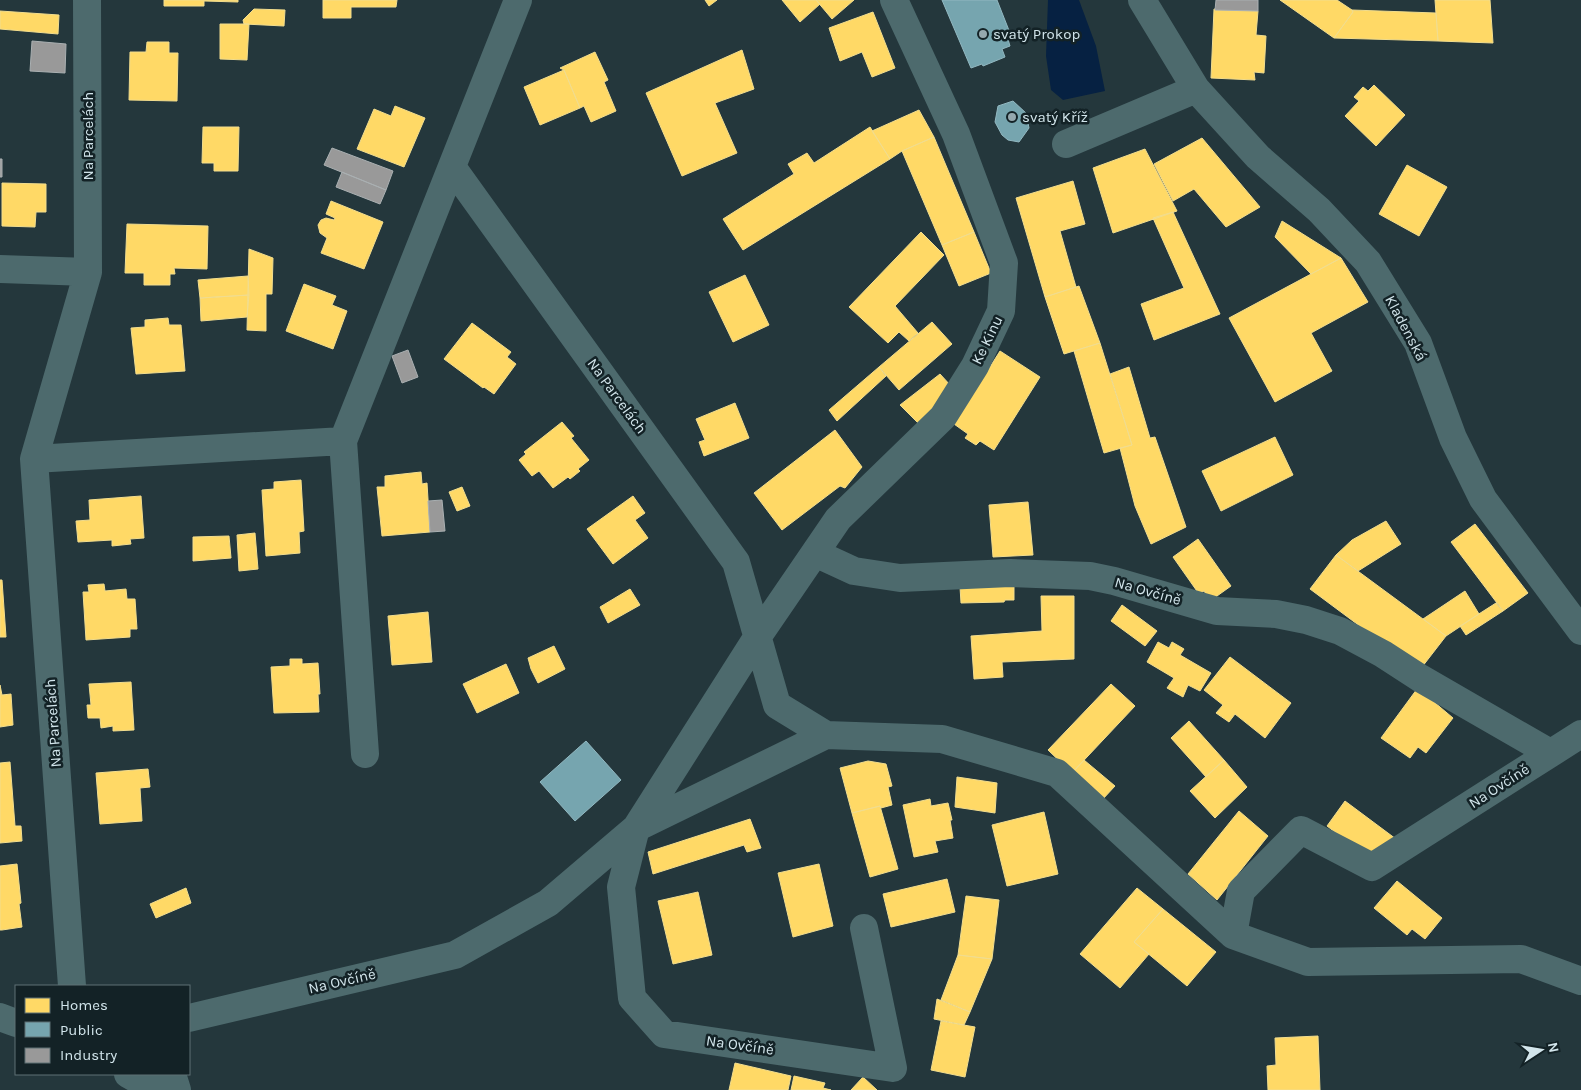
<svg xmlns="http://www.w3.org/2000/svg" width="1581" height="1090" font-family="Karla,sans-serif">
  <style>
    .water { fill: #062142 }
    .homes { fill: #ffd966; stroke: #f2dd8e }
    .public { fill: #76a5af; stroke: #92b8c1 }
    .industry { fill: #999; stroke: #aab0b2 }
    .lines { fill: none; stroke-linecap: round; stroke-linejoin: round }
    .minor { stroke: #4d6a6d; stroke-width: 28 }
    .poi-dot { fill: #95a8ae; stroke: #132226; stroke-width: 2 }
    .labels { text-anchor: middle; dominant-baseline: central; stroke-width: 5; stroke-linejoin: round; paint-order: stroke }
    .poi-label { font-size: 15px; fill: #d2e5eb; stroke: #132226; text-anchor: start }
    .street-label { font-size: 15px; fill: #d2e5eb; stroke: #132226 }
  </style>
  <rect width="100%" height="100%" fill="#24373c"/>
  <path class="water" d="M1048 0H1079L1096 46 1105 91 1063 100 1051 90 1046 56Z"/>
  <path class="homes" d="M164 0H238V2L204 1V6H164Z
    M323 0H397L396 7H351V18H323Z
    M705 0H717L709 6Z
    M782 0H816L820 4 800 22Z
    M816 0H854L832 19Z
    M1280 0H1337L1352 10 1353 12 1334 38Z
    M1435 0H1490L1493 43 1438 41Z
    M254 9 285 10 284 26 244 24 243 20Z
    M1214 9 1258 11 1256 35 1266 36 1264 73 1254 72 1255 80 1211 78Z
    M1352 10 1436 13 1438 41 1334 38 1353 12Z
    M0 11 59 15 58 34 0 29Z
    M873 12 895 68 872 77 862 52 840 61 829 28Z
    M220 24H249L247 60 220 59Z
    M147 42H169V53H178L177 101 129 100 130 52H146Z
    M742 50 754 89 715 103 737 153 682 176 646 93Z
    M595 52 608 80 604 82 616 111 591 122 584 106 580 108 564 70 560 68Z
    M564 70 580 108 540 125 524 87Z
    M1374 85 1405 115 1376 146 1345 116 1359 101 1354 97 1363 87 1368 91Z
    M395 106 425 118 404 167 357 149 374 109 391 116Z
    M919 110 934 137 902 151 890 159 872 131Z
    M203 127H239L238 171H214V163H202Z
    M870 127 890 159 743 250 723 219 794 174 788 164 807 153 814 163Z
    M934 137 974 232 942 245 902 151Z
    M1202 138 1260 207 1226 227 1194 189 1173 201 1154 164Z
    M1145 149 1177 211 1113 233 1093 168Z
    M1407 165 1447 187 1419 236 1379 214Z
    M1073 181 1085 224 1060 231 1076 287 1045 297 1016 198Z
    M2 183 46 184V212H36L35 227 2 226Z
    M331 201 383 222 364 269 321 253 327 238 320 233 318 225 321 220 326 218 334 220 335 218 326 214Z
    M1173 212 1220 314 1154 340 1141 304 1184 288 1153 218Z
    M1282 221 1341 258 1311 274 1275 237Z
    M127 224 208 226 207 269 174 268 175 274H170V285H144V273H125Z
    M921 232 944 255 895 306 918 333 909 341 899 332 888 343 849 307Z
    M974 232 991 273 959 286 942 245Z
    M249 249 273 258 272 294H266V331L247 330Z
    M1341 258 1368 302 1311 333 1332 371 1275 402 1229 318Z
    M745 275 769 325 733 342 709 292Z
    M248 276 249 295 200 298 198 280Z
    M304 284 336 296 332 305 347 311 333 349 286 331Z
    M1079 286 1100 343 1064 354 1045 297Z
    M249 295 247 317 201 321 200 298Z
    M168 318 169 325H181L185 371 136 374 131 328 145 327V320Z
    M932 322 952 344 899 390 879 367Z
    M472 323 511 352 507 357 516 364 494 394 484 387 483 388 444 359Z
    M1100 343 1132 445 1104 453 1074 351Z
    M1000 351 1040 377 994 450 980 441 976 445 965 438 968 434 954 424Z
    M879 367 886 376 837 421 829 410Z
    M1129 367 1150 438 1155 437 1186 527 1151 544 1135 506 1120 448 1132 445 1110 374Z
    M940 374 951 386 919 424 900 405Z
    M735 403 749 438 704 456 699 442 705 440 696 419Z
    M562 422 574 436 571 438 589 460 578 469 580 471 570 479 568 477 553 488 539 471 532 476 519 460 526 454 524 452Z
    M835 430 862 467 845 488 840 486 782 530 754 493Z
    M1275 437 1293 475 1221 511 1202 471Z
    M421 472 422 484 427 483 430 532 382 536 377 487H385V476Z
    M301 480 304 531 299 532 300 553 266 556 262 490 274 489V482Z
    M462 487 470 506 457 511 449 492Z
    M141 496 144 538 130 539 131 544 112 546V540L78 542 76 521 90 520 89 500Z
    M633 496 645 513 635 520 648 538 613 564 587 529Z
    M1028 502 1033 555 993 557 989 505Z
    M1386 521 1401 544 1358 571 1336 555 1352 540Z
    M1475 524 1528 593 1503 611 1451 542Z
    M255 533 258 569 239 571 237 535Z
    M229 536 231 558 193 561V537Z
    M1198 539 1231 586 1210 601 1204 591 1199 594 1173 557Z
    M1336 555 1446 636 1422 667 1400 656 1310 589Z
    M0 580H2L6 637H0Z
    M104 584 105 591 126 589 127 599H135L137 629H130V637L86 640 83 592H89L88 585Z
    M1014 586V600H1005L1004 602 961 603 960 587Z
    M630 589 640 605 608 623 600 607Z
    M1465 591 1479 614 1446 636 1423 619Z
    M1041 596H1074V659L1002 662 1003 677 974 679 971 636 1042 631Z
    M1496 603 1503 611 1466 635 1460 626Z
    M1122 605 1157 631 1145 646 1111 621Z
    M428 612 432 662 392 665 388 616Z
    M1158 642 1169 648 1172 642 1184 649 1180 655 1211 673 1200 691 1188 685 1183 697 1167 688 1174 678 1147 662Z
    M554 646 565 669 538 683 531 669 528 658Z
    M1230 657 1291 703 1265 738 1235 714 1229 722 1216 713 1223 705 1204 690Z
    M290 659H302V664L318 663 320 694H318L319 712 274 713 271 667 290 666Z
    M506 664 519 693 477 713 463 684Z
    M131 682 134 730 113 731V726L101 728 100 718H88L87 705H91L89 684Z
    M1111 684 1135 706 1072 773 1048 750Z
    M0 685 2 695 11 694 13 725 0 727Z
    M1417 689 1421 691 1453 718 1426 753 1418 747 1410 758 1381 738Z
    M1189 721 1224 760 1206 777 1171 738Z
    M1084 760 1115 786 1102 800 1072 773Z
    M1224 760 1247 787 1215 818 1190 791Z
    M868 761 886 764 892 786 888 787 892 805 881 808 880 806 852 813 840 768Z
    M10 762 15 826H21L22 841 0 843V763Z
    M148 769 150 787 140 788 142 821 100 824 96 773Z
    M957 777 997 783 995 813 955 807Z
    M930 799 931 806 948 803 952 820H950L953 838 935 841 938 852 914 857 903 805Z
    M1345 801 1396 839 1373 861 1327 826Z
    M880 806 898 869 870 877 852 813Z
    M1239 811 1268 836 1217 900 1188 874Z
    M1044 812 1058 874 1007 886 992 825Z
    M750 819 761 848 747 852 744 845 653 874 648 852Z
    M17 864 21 903 19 904 22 927 2 930H0V866Z
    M819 864 833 926 793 937 778 873Z
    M947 879 955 912 891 927 883 894Z
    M1397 881 1442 918 1425 939 1412 929 1407 935 1374 908Z
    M186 888 191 903 156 918 150 904Z
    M1137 888 1163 909 1134 942 1149 954 1120 988 1080 954Z
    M698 892 712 955 673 964 658 901Z
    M966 896 999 900 992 959 958 955Z
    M1163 909 1216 952 1187 986 1134 942Z
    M958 955 992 959 970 1012 941 1000Z
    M937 999 970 1012 964 1025 934 1019Z
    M941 1021 975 1027 965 1077 931 1070Z
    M1318 1036 1320 1090H1268L1267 1066 1276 1065 1275 1038Z
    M735 1063 791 1076 788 1090H729Z
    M794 1076 825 1083 823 1088 831 1090H791Z
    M863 1077 877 1090H851Z"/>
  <path class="public" d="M942 0H997L1010 33 1007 36 1010 46 1002 49 1005 57 983 66 982 64 971 68Z
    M1013 101 1026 113 1029 128 1019 142 1008 140 1002 135 995 122 998 106Z
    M586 741 621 780 575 821 540 782Z"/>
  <path class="industry" d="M1216 0H1258V11L1215 10Z
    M32 41 66 44 65 73 30 71Z
    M332 148 393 171 386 190 324 165Z
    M0 159H2V177H0Z
    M342 172 386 190 380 204 336 187Z
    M408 350 418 377 402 383 392 356Z
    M442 500 445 531 430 532 428 501Z"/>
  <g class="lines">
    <path class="minor" d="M1142 0 1196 89 1258 157 1319 210 1368 262 1418 343 1453 438 1483 499 1581 631
      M1066 144 1196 89
      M452 167 736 562 777 705 826 735 942 739 1057 773 1233 935 1308 962 1521 959 1581 981
      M0 269 88 272
      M343 441 365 754
      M34 459 343 441 518 0
      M815 553 854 571 900 578 1010 573 1090 576 1114 581 1217 611 1276 614 1306 620 1340 631 1383 654 1420 678 1550 753
      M826 735 636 828 621 887 632 998 664 1034 893 1068 864 928
      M1233 935 1241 891 1301 830 1372 867 1581 734
      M72 986 34 459 88 272 87 0
      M0 1017 16 1023
      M189 1018 455 955 548 903 636 828 758 636 838 519 943 417 975 366 1001 311 1004 263 956 134 894 0
      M128 1074 156 1090
      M172 1074 177 1090"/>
  </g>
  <g class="poi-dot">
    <circle cx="983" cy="34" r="5"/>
    <circle cx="1012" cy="117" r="5"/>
  </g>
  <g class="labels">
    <g class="poi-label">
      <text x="993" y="34">svatý Prokop</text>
      <text x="1022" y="117">svatý Kříž</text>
    </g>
    <g class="street-label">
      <text transform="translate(88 136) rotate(-90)">Na Parcelách</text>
      <text transform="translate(1406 328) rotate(62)">Kladenská</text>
      <text transform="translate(987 340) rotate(-64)">Ke Kinu</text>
      <text transform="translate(617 396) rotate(54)">Na Parcelách</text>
      <text transform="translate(1148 591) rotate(16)">Na Ovčíně</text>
      <text transform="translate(53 723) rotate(-94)">Na Parcelách</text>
      <text transform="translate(1499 786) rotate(-33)">Na Ovčíně</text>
      <text transform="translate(342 981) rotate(-13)">Na Ovčíně</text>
      <text transform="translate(740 1045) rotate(8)">Na Ovčíně</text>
    </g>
  </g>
  <rect x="15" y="985" width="175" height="90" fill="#132226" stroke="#5f7075"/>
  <rect x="25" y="998" width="25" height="15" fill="#ffd966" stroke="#5f7075"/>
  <text x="60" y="1010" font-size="15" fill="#d2e5eb">Homes</text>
  <rect x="25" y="1022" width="25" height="15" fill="#76a5af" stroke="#5f7075"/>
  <text x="60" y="1035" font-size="15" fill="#d2e5eb">Public</text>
  <rect x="25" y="1048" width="25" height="15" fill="#999999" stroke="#5f7075"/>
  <text x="60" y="1060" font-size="15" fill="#d2e5eb">Industry</text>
  <g transform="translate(1541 1050) rotate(78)" stroke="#132226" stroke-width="4" paint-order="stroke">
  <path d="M0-4L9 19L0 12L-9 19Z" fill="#d2e5eb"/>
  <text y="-8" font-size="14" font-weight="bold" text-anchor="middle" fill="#d2e5eb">N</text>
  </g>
</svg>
